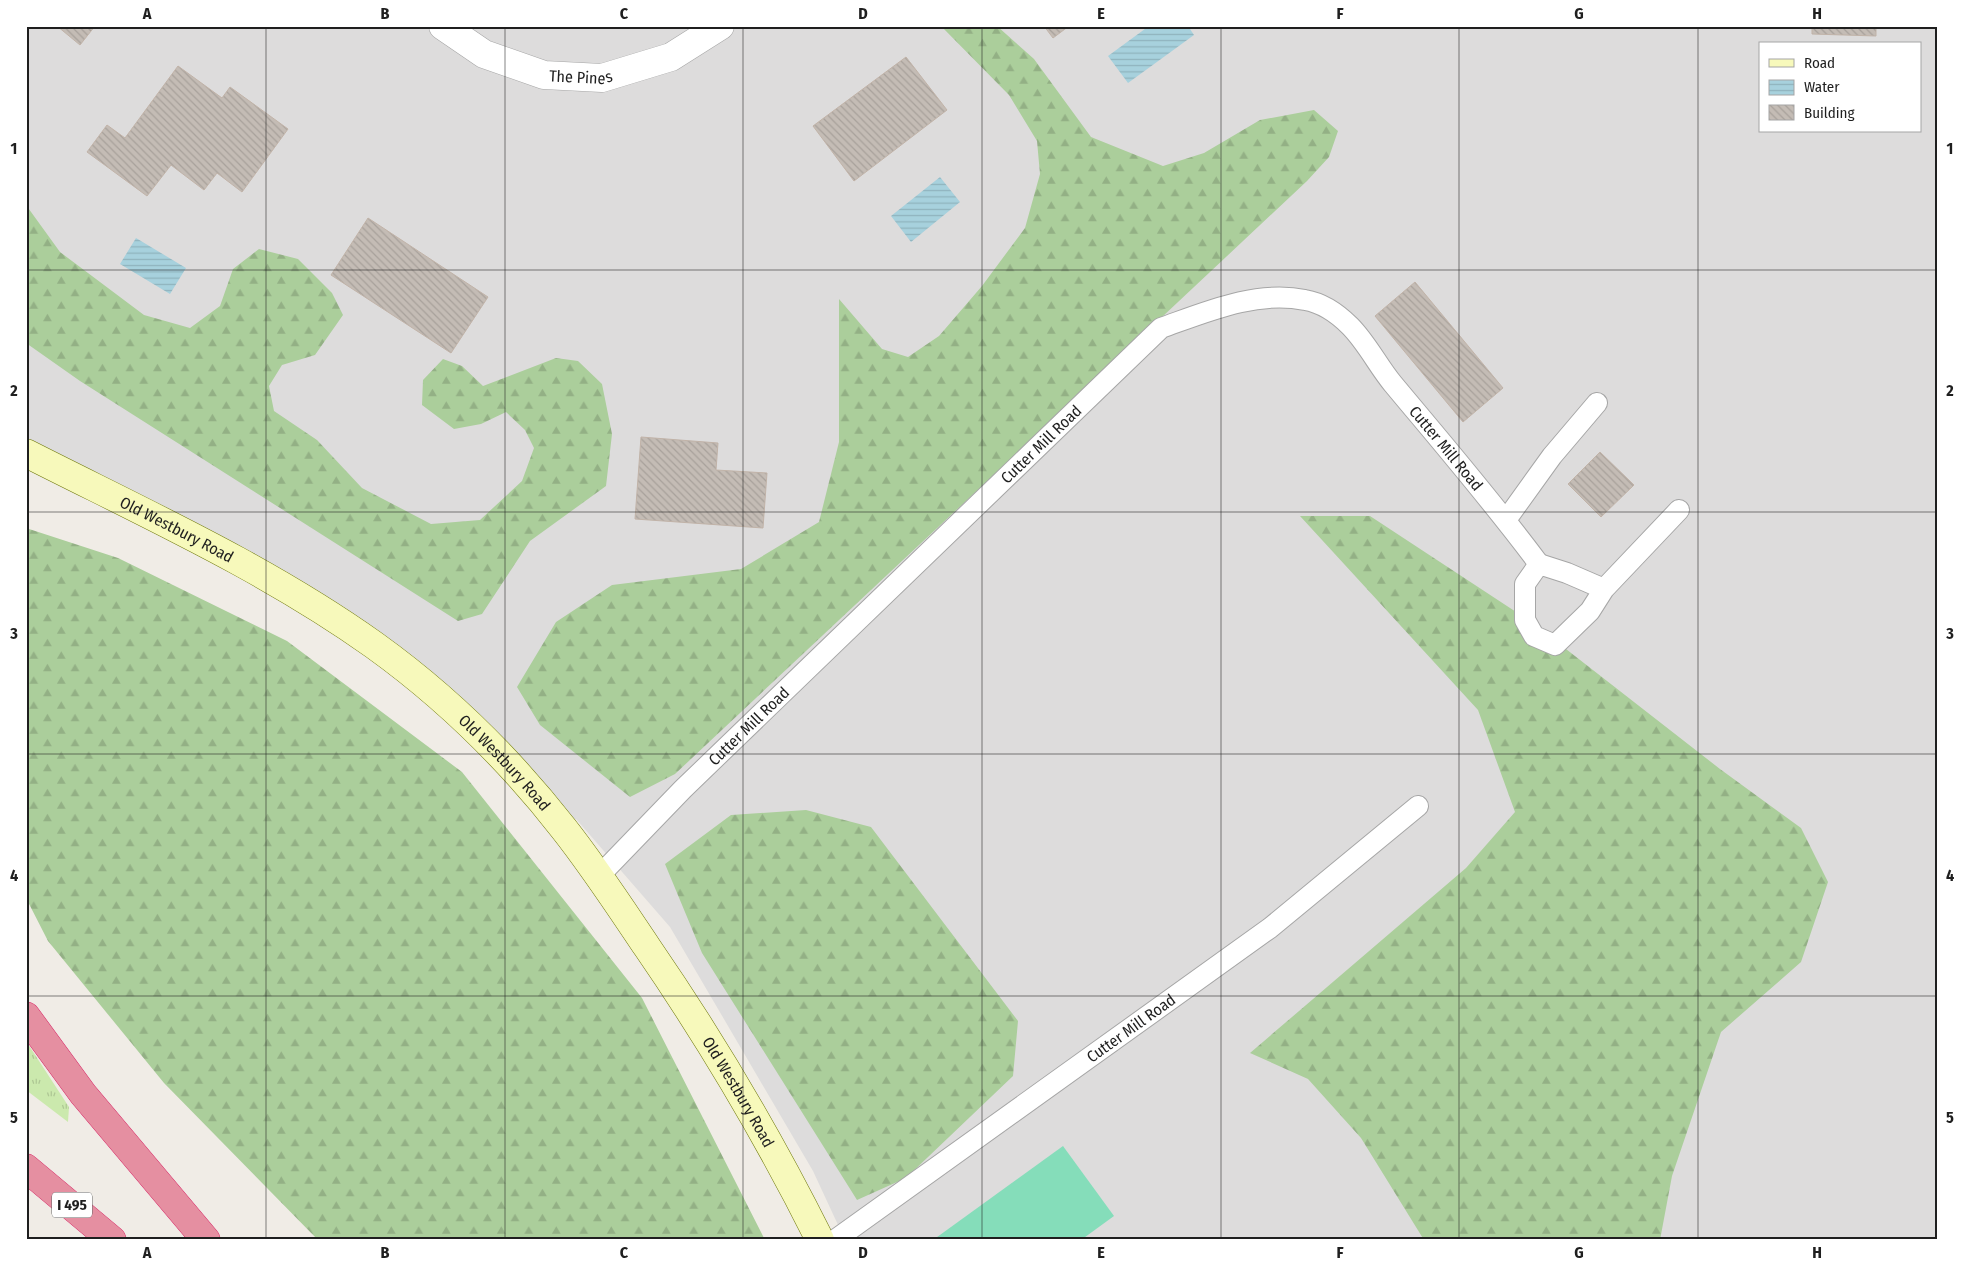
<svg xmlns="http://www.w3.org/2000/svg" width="1964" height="1266" font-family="'Fira Sans Condensed',sans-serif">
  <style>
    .residential { fill: #dddcdc; fill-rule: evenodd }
    .grass { fill: url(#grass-tufts) }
    .forest { fill: url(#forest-firs) }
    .pitch { fill: #85ddba }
    .water { fill: url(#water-rules) }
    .building { fill: url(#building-back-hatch); stroke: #c1b3a8 }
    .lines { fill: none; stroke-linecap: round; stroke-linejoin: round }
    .service-casing { stroke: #a6a6a6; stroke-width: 22 }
    .minor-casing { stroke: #a6a6a6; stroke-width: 29 }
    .secondary-casing { stroke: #6c7607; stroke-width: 29 }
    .motorway-casing { stroke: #d82868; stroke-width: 29 }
    .service { stroke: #fff; stroke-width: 20 }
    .minor { stroke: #fff; stroke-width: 28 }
    .secondary { stroke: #f7f9bb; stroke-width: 28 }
    .motorway { stroke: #e58fa1; stroke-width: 28 }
    .grid { fill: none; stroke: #1f1f1f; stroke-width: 1; stroke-opacity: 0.55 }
    .labels { text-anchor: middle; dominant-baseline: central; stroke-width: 4; stroke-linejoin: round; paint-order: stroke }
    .shield { fill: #fff; stroke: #626262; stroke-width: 1 }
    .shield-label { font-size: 15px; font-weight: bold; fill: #1f1f1f }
    .street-label { font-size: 16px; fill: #1f1f1f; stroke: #fff }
    .neatline { fill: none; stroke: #1f1f1f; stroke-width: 2 }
    .grid-label { font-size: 16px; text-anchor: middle; font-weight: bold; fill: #1f1f1f }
  </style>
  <defs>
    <pattern id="grass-tufts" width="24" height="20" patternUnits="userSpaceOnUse" patternTransform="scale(1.25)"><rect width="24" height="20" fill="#cbe9ad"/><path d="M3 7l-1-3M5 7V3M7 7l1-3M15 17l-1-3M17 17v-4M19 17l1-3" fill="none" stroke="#aec794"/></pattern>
    <pattern id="forest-firs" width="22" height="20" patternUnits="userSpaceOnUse" patternTransform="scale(1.25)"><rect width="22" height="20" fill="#abce9b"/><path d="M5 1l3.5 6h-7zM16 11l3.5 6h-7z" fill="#93b085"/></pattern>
    <pattern id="water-rules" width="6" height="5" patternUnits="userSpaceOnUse" patternTransform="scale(1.25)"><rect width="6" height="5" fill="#a7d1dd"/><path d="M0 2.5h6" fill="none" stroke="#8fb3bd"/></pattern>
    <pattern id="building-back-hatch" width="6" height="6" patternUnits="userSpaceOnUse" patternTransform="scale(1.25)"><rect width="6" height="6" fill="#c4bcb5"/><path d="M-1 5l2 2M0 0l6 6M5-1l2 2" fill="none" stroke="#a8a19b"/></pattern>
  </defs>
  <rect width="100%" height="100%" fill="#f0ece6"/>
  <path class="residential" d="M26 26H1938V1240H845L813 1171 670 927 576 819 564 830 414 677 26 453ZM1760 44H1920V131H1760Z"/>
  <path class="grass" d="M26 1041 69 1107 68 1122 26 1090Z"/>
  <path class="forest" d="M941 26H997L1034 59 1091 137 1163 166 1204 153 1260 120 1314 110 1338 131 1329 157 1307 181 675 774 630 797 540 725 517 687 556 622 612 585 741 569 819 522 839 442V299L882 349 908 357 939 336 982 286 1025 228 1040 174 1037 141 1009 95Z
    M26 205 60 252 144 315 190 328 220 306 233 269 259 249 298 259 332 293 343 315 315 355 282 365 269 386 274 411 317 440 362 488 431 524 480 520 522 481 534 448 525 430 506 412 481 424 454 429 422 405 423 380 443 359 462 366 483 386 556 358 578 361 602 384 612 434 606 486 530 541 482 614 458 621 80 381 26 343Z
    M1300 516H1370L1530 621 1720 769 1801 828 1828 882 1801 962 1721 1032 1672 1176 1660 1240H1424L1361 1138 1308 1079 1250 1053 1466 868 1515 812 1478 710Z
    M26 528 118 558 287 641 462 772 642 998 765 1240H318L164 1083 48 941 26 898Z
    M806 810 871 827 1018 1021 1013 1076 906 1178 857 1200 702 953 665 864 731 815Z"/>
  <path class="pitch" d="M1063 1146 1114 1216 1081 1240H933Z"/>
  <path class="water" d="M1149 26H1188L1194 35 1128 83 1108 56Z
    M940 177 960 202 911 242 891 216Z
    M136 238 186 268 170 294 120 264Z"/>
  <path class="building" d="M57 26H95L80 45Z
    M1044 26H1069L1053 38Z
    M1812 26H1876V36L1812 34Z
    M906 57 947 110 854 181 813 126Z
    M178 66 222 98 230 87 288 129 242 192 217 173 204 190 171 165 147 196 87 152 107 125 125 138Z
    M368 218 488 297 451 353 331 275Z
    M1415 282 1503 388 1463 422 1375 316Z
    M641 437 718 443 716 470 767 473 763 528 635 519Z
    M1600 452 1634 485 1601 517 1568 484Z"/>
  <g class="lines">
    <g class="service-casing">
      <g id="service">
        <path d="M1506 520 1552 456 1597 403"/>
        <path d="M1604 589 1590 611 1555 645 1534 636 1525 620V584L1539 564 1567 573 1604 589 1679 510"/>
        <path id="s1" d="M599 876 683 789 1161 328C1206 312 1256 290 1305 300 1323 303 1337 313 1350 326 1367 343 1378 366 1393 384 1443 444 1493 502 1539 564"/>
        <path id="s2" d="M835 1240 1270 928 1418 806"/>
      </g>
    </g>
    <g class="minor-casing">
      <g id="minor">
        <path id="s3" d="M443 26 484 54 544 75 602 78 671 57 720 26"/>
      </g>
    </g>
    <g class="secondary-casing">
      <g id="secondary">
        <path id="s4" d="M26 453C144 513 266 568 374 645 445 696 510 760 564 829 594 867 620 907 647 947 711 1040 769 1138 820 1240"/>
      </g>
    </g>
    <g class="motorway-casing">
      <path id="motorway" d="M26 1016 83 1094 206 1240
        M26 1168 112 1240"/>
    </g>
    <use href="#service" class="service"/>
    <use href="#minor" class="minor"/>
    <use href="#secondary" class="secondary"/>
    <use href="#motorway" class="motorway"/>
  </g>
  <path class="grid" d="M266 26V1240M505 26V1240M743 26V1240M982 26V1240M1221 26V1240M1459 26V1240M1698 26V1240M26 270H1938M26 512H1938M26 754H1938M26 996H1938"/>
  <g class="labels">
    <rect class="shield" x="52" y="1192.5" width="40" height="25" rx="4"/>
    <g class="shield-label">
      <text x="72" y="1205">I 495</text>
    </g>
    <g class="street-label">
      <text stroke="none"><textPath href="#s3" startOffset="150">The Pines</textPath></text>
      <text stroke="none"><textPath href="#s1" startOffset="618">Cutter Mill Road</textPath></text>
      <text stroke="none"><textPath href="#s1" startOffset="1142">Cutter Mill Road</textPath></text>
      <text stroke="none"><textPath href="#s4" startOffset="169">Old Westbury Road</textPath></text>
      <text stroke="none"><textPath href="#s1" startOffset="212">Cutter Mill Road</textPath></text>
      <text stroke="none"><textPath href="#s4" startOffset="574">Old Westbury Road</textPath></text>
      <text stroke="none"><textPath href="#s2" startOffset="364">Cutter Mill Road</textPath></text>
      <text stroke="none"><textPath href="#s4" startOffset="979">Old Westbury Road</textPath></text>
    </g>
  </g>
  <rect width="1964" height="1266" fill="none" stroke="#ffffff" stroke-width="55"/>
  <rect x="1759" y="42" width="162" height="90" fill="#ffffff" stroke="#a5a5a5"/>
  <rect x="1769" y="59" width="25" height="8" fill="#f7f9bb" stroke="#a5a5a5"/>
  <text x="1804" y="68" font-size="15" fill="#1f1f1f">Road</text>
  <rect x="1769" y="80" width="25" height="15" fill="url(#water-rules)" stroke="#a5a5a5"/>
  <text x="1804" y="92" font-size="15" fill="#1f1f1f">Water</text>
  <rect x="1769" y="105" width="25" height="15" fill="url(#building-back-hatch)" stroke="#a5a5a5"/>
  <text x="1804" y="118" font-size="15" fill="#1f1f1f">Building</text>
  <rect x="28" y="28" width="1908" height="1210" class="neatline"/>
  <g class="grid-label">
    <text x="147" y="19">A</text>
    <text x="385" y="19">B</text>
    <text x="624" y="19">C</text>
    <text x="863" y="19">D</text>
    <text x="1101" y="19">E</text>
    <text x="1340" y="19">F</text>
    <text x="1579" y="19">G</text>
    <text x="1817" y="19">H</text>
    <text x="14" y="154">1</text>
    <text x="1950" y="154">1</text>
    <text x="14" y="396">2</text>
    <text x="1950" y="396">2</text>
    <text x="14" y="639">3</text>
    <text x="1950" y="639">3</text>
    <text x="14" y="881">4</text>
    <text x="1950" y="881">4</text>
    <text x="14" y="1123">5</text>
    <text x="1950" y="1123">5</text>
    <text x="147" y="1258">A</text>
    <text x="385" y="1258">B</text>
    <text x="624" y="1258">C</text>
    <text x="863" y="1258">D</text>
    <text x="1101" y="1258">E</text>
    <text x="1340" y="1258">F</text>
    <text x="1579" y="1258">G</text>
    <text x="1817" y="1258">H</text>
  </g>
</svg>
